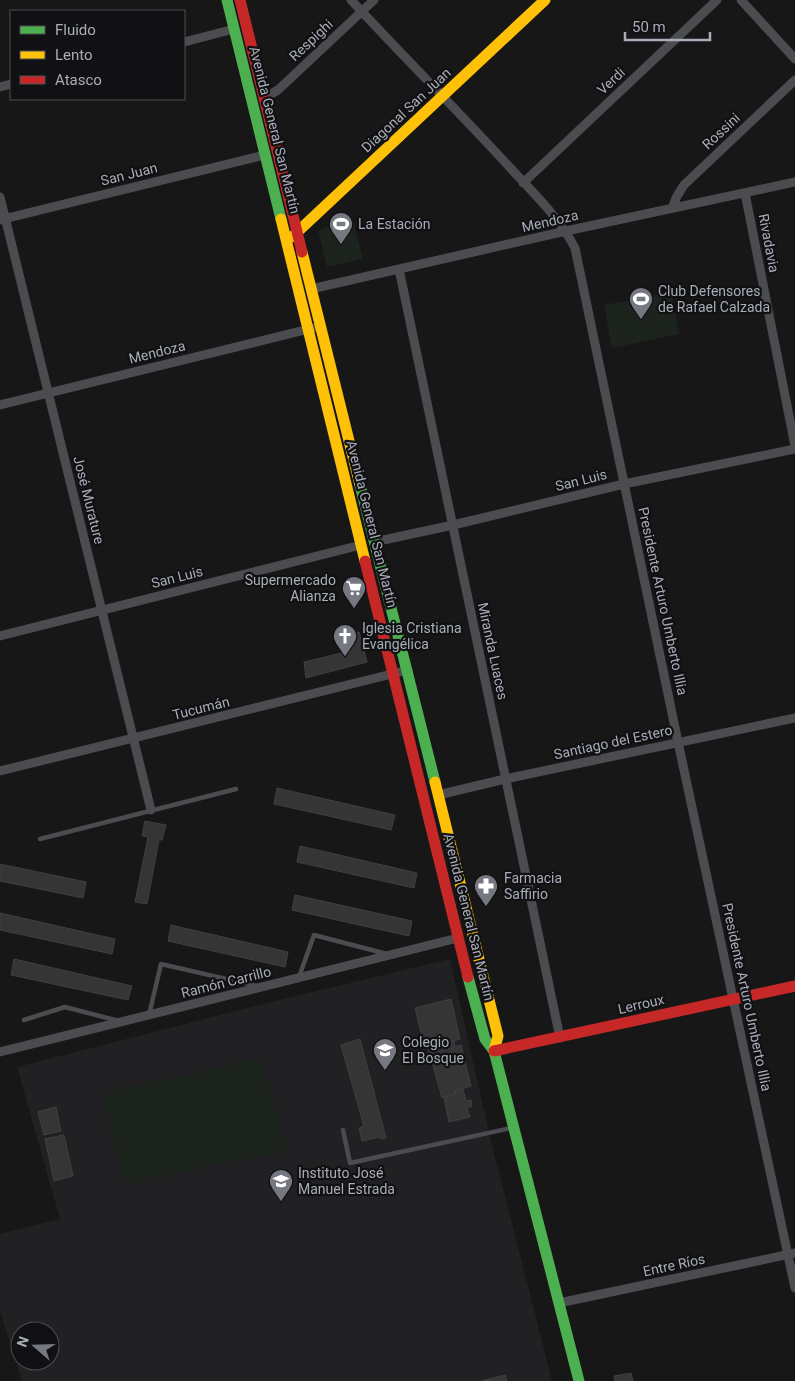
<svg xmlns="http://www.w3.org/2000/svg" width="795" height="1381" font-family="Roboto,sans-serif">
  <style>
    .built { fill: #212123; fill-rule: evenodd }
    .green { fill: #1d241e }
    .building { fill: #353536; stroke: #3f4043 }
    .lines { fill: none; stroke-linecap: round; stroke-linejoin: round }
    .lane { stroke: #4b4c50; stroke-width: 4.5 }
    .street { stroke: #4b4c50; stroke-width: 9 }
    .fast { stroke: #4caf50; stroke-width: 11 }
    .slow { stroke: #ffc107; stroke-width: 11 }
    .jam { stroke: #c62828; stroke-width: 11 }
    .labels { text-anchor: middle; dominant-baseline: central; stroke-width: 4.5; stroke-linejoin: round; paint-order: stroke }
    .street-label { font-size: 14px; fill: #a8adb8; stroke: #111113 }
    .poi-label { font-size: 14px; fill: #a8adb8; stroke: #111113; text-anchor: start }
  </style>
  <rect width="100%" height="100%" fill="#171717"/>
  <path class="built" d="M450 959 491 1141 552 1381H22L0 1311V1234L60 1219 17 1067 275 1001ZM20 1331H50V1361H20Z"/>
  <path class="green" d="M352 217 363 259 327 267 318 231Z
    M671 292 679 334 612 348 604 305Z
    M261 1058 287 1150 124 1184 102 1093Z"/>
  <path class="building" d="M359 632 367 662 306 678 304 662 346 652 342 636Z
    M277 788 395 815 391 830 274 804Z
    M145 821 166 825 162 840H159L147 904 135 902 148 837 142 836Z
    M300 846 417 873 414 888 297 862Z
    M0 864 86 882 83 898 0 881Z
    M295 895 412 921 409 936 292 910Z
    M0 913 115 939 112 954 0 930Z
    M171 925 288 952 285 967 168 941Z
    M14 959 132 986 128 1000 11 975Z
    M451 999 460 1039 425 1048 415 1008Z
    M360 1039 386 1138 381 1139 380 1137 362 1141 359 1128 364 1126 341 1045Z
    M454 1041 455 1047 461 1045 471 1086 455 1091 456 1094 442 1098 428 1047Z
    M463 1089 466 1101 471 1100 472 1106 467 1108 470 1117 449 1122 444 1097 456 1094 455 1091Z
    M56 1107 61 1131 44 1135 38 1112Z
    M64 1135 73 1176 54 1181 45 1139Z
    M631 1373 633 1381H615L614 1376Z
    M505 1375 507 1381H482Z"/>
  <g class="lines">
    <path class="lane" d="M40 839 236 789
      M299 977 314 935 387 954
      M149 1015 161 964 257 986
      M24 1020 65 1007 119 1021
      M343 1130 350 1163 511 1128"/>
    <path class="street" d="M351 0C401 54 453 106 503 160 528 188 558 215 575 248L678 742 795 1288
      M741 0 795 59
      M184 42 234 29
      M0 87 11 84
      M264 98 278 90 374 0
      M523 183 717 0
      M745 193 795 446
      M0 197 151 810
      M672 208 677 196 684 185 795 80
      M0 220 265 155
      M399 269 560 1038
      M311 289 566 231 795 182
      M0 405 313 328
      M374 542 453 525 624 484 795 449
      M0 636 361 545
      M0 771 408 670
      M438 795 505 779 795 718
      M0 1052 458 938
      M559 1303 795 1253"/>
    <path class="fast" d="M227 0 281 219
      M360 485 435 782
      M468 977 485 1039 494 1051 579 1381"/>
    <path class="slow" d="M281 219 365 561
      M292 237 545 0
      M302 252 360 485
      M435 782 498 1036 494 1051"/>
    <path class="jam" d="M240 0 302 252
      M365 561 468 977
      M494 1051 795 986"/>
  </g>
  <defs>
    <g id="stadium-pin" transform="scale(1.25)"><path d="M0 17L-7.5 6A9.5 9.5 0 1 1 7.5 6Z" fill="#757880" stroke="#111113"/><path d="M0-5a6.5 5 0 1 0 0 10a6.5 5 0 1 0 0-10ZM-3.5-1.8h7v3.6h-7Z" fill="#fff"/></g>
    <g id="supermarket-pin" transform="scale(1.25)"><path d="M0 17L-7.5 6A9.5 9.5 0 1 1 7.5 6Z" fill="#757880" stroke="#111113"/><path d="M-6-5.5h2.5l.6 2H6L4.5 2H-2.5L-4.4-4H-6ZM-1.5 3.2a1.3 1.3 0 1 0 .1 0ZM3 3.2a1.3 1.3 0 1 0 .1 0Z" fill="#fff"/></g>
    <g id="church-pin" transform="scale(1.25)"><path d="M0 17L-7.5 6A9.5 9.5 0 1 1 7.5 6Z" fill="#757880" stroke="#111113"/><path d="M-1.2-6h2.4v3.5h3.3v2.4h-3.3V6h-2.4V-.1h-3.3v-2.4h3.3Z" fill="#fff"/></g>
    <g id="pharmacy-pin" transform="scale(1.25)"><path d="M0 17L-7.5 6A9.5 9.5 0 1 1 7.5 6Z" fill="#757880" stroke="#111113"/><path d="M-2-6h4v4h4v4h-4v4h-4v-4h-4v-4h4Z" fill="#fff"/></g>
    <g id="school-pin" transform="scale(1.25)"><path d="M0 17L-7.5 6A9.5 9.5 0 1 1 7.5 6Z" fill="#757880" stroke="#111113"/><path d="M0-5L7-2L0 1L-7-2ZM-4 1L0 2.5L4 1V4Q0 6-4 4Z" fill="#fff"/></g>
  </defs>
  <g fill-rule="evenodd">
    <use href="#stadium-pin" x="341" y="224"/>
    <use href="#stadium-pin" x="641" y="299"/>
    <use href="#supermarket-pin" x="354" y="588"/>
    <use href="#church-pin" x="345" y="636"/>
    <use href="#pharmacy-pin" x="486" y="886"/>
    <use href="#school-pin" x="385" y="1050"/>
    <use href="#school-pin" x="281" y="1181"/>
  </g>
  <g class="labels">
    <g class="street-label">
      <text transform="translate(311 40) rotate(-43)">Respighi</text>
      <text transform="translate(611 81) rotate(-43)">Verdi</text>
      <text transform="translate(406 110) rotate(-43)">Diagonal San Juan</text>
      <text transform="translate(275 130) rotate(76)">Avenida General San Martín</text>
      <text transform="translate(721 131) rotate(-43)">Rossini</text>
      <text transform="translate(129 174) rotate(-14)">San Juan</text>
      <text transform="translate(550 221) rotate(-13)">Mendoza</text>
      <text transform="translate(769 243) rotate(79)">Rivadavia</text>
      <text transform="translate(157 352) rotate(-14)">Mendoza</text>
      <text transform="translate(581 480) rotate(-14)">San Luis</text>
      <text transform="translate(89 500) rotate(76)">José Murature</text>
      <text transform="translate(372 524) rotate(76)">Avenida General San Martín</text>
      <text transform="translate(177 577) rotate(-14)">San Luis</text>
      <text transform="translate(663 601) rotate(78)">Presidente Arturo Umberto Illia</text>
      <text transform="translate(493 651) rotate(78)">Miranda Luaces</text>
      <text transform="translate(201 708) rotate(-14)">Tucumán</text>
      <text transform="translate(613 742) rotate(-12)">Santiago del Estero</text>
      <text transform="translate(469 917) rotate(76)">Avenida General San Martín</text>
      <text transform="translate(226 982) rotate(-14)">Ramón Carrillo</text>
      <text transform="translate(747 997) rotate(78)">Presidente Arturo Umberto Illia</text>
      <text transform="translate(641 1004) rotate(-13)">Lerroux</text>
      <text transform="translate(674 1265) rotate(-12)">Entre Ríos</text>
    </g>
    <g class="poi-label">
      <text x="358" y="224">La Estación</text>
      <text x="658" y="291">Club Defensores<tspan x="658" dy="16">de Rafael Calzada</tspan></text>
      <text x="336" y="580" text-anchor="end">Supermercado<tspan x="336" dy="16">Alianza</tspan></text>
      <text x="362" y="628">Iglesia Cristiana<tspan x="362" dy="16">Evangélica</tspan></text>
      <text x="504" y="878">Farmacia<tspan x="504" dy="16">Saffirio</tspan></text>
      <text x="402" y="1042">Colegio<tspan x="402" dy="16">El Bosque</tspan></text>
      <text x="298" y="1173">Instituto José<tspan x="298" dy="16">Manuel Estrada</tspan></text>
    </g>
  </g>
  <rect x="10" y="10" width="175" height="90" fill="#111113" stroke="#4d4f55"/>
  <rect x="20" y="26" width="25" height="8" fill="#4caf50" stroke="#4d4f55"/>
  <text x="55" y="35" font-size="15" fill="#a8adb8">Fluido</text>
  <rect x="20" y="51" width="25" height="8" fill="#ffc107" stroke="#4d4f55"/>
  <text x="55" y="60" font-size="15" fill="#a8adb8">Lento</text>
  <rect x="20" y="76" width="25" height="8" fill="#c62828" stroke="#4d4f55"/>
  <text x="55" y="85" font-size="15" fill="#a8adb8">Atasco</text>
  <g transform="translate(35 1346) rotate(290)"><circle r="24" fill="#111113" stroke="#4d4f55"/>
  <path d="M0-4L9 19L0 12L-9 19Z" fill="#757880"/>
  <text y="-8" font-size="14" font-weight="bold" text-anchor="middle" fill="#a8adb8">N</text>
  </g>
  <path d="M625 32v8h85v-8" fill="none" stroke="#a8adb8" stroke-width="2.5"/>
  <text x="632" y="32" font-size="15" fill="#a8adb8" stroke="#111113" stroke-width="4" paint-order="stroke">50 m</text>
</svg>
